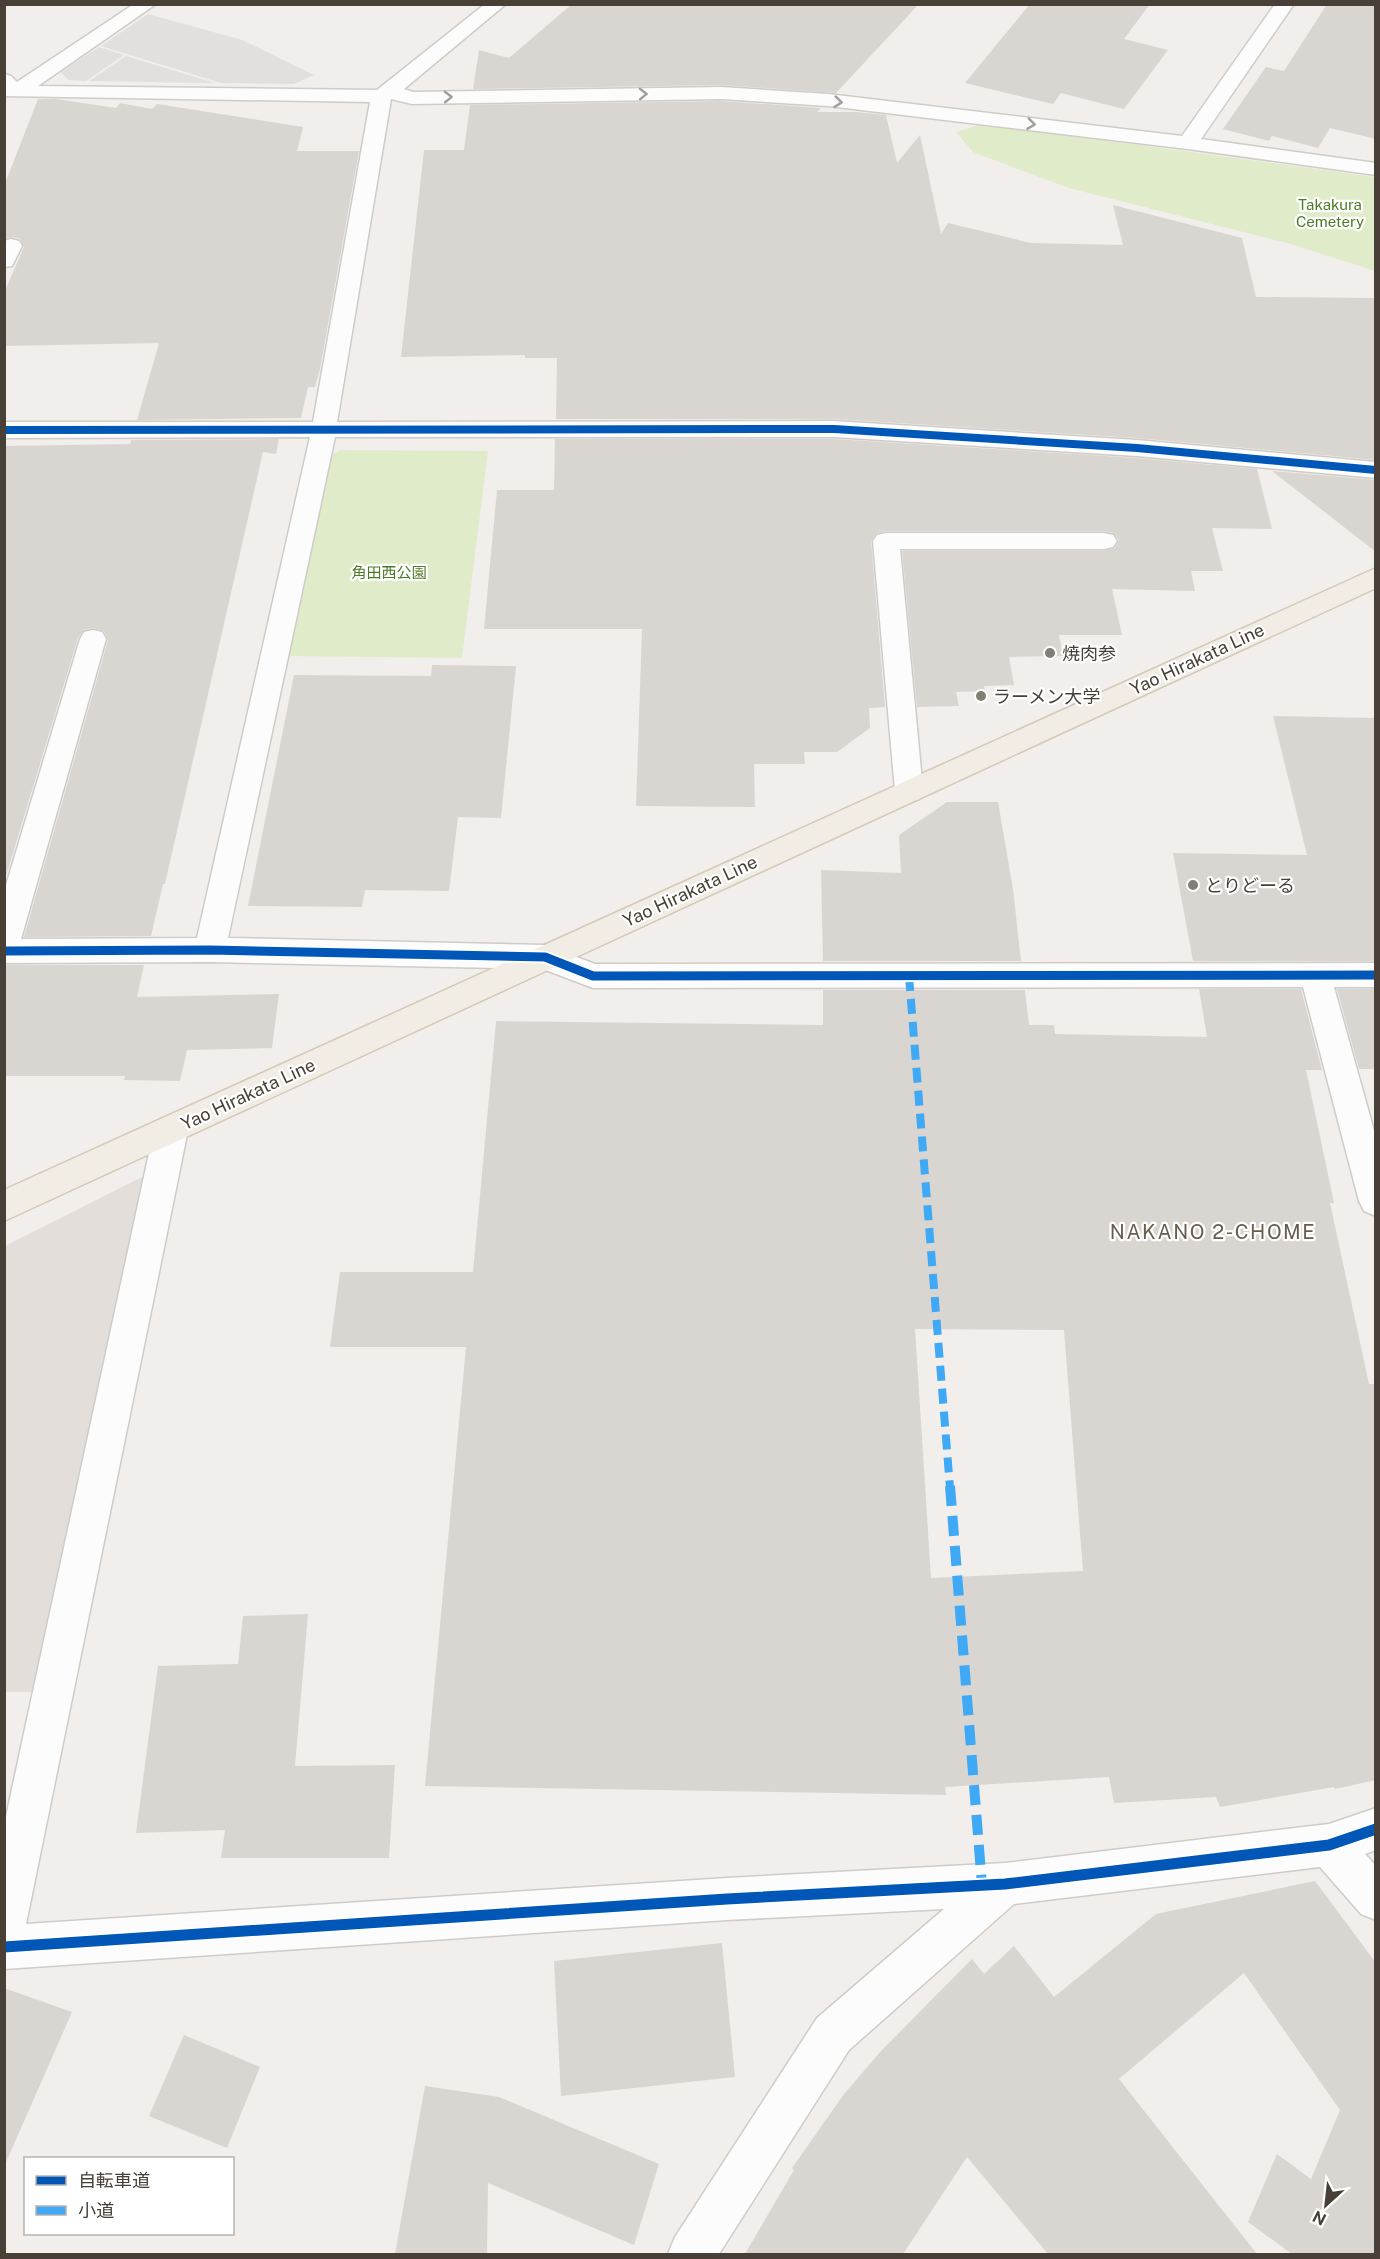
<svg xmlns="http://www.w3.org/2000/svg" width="1380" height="2259" font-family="'Public Sans','Noto Sans JP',sans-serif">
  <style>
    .industrial { fill: #e3deda }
    .green { fill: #e0ebca }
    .parking { fill: #e3dfdc }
    .building { fill: #d9d6d2; fill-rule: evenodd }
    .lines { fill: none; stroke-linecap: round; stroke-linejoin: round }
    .minor-casing { stroke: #cfccc8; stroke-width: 3 }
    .major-casing { stroke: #d4c9b8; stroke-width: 3 }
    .minor { fill: #fdfcfc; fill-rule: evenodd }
    .major { fill: #f1ece4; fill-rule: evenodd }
    .quiet-far1 { stroke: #3fa9f5; stroke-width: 8; stroke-dasharray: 15 8; stroke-linecap: butt }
    .quiet { stroke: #3fa9f5; stroke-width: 10; stroke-dasharray: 20 10; stroke-linecap: butt }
    .cycleway-far2-casing { stroke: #fff; stroke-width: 10 }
    .cycleway-far1-casing { stroke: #fff; stroke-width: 13 }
    .cycleway-casing { stroke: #fff; stroke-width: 15 }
    .cycleway-far2 { stroke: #0057b8; stroke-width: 8 }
    .cycleway-far1 { stroke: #0057b8; stroke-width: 9 }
    .cycleway { stroke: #0057b8; stroke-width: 11 }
    .oneway { stroke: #a29e99 }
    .poi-dot { fill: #837d75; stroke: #fff; stroke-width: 2 }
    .labels { text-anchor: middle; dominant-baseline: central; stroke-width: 4.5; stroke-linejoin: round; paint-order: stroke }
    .far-park-label { font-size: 15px; fill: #4d7b27; stroke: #fff }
    .poi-label { font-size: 18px; fill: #484036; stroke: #fff; text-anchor: start }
    .street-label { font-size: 18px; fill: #484036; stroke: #fff }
    .neighbourhood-label { font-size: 20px; letter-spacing: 1.5px; fill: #6b5d4d; stroke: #fff }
  </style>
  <rect width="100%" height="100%" fill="#f1eeeb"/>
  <path class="industrial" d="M148 1174 39 1692H5V1246Z"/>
  <path class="green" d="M982 124 1375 177V271L1291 244 1069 188 973 152 956 132Z
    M340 450 488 451 462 658 288 656 328 458Z"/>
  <path class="parking" d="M148 14 242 40 314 75 294 84 221 83 101 46Z
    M99 47 124 55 86 81 68 80 61 72Z
    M126 56 215 83 89 81Z"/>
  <path class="building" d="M572 4H919L836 93 721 85 473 89 479 50 509 58Z
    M1030 4H1150L1124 39 1168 50 1124 109 1061 93 1053 104 965 83Z
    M1327 4H1376V139L1330 128 1318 148 1272 136 1269 141 1223 129 1266 67 1284 71Z
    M38 99H56L116 108 120 103 152 109 157 104 303 127 297 151H359L320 369 315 387H308L301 418 137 420 159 343 4 346V293L24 247 20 239 12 237 4 239V186Z
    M721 101 821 108 817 112H856L886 115 897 163 920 135 941 234 948 223 1031 243 1123 245 1113 205 1242 238 1256 297 1376 298V460L1137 438 834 419H556L557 358H525V355L401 357 424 150H464L470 105Z
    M279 439 276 454 263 452 165 884H163L151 936 24 937 108 640 104 631 93 628 84 630 78 638 4 883V446L130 444 131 440Z
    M555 439H834L1137 458 1257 469 1272 529 1212 528 1223 571H1191L1195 591 1112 589 1122 635H1059L1063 656 1009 657 1014 685 984 686 985 691 956 692 959 706 917 707 902 551H1104L1115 548 1119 540 1113 533 1104 531H886L877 533 871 541 885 707 869 708 870 728 837 752H804L805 764H754L755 807 636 806 642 629H484L497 490H554Z
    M1272 471 1376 480V552Z
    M432 665 516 666 501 818 458 817 449 891 365 890 362 907 248 906 294 675 431 676Z
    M1273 716 1376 718V961H1193L1173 853 1307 855Z
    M947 802H998L1013 889 1021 961H823L821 870 901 873 899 835Z
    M4 965H144L137 997 279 994 272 1048 187 1050 180 1081 124 1080 125 1076H4Z
    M1199 989H1301L1322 1070H1306L1334 1203H1330L1369 1384H1376V1780L1335 1789 1334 1787 1220 1807 1216 1797 1114 1803 1109 1777 945 1787 946 1795 425 1786 466 1347H330L340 1272H473L496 1021 823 1025V990H1025L1029 1025H1054L1055 1034 1207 1037ZM915 1329 1064 1330 1083 1571 931 1578Z
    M1337 989H1376V1069H1359Z
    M308 1614 295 1766 395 1765 389 1858H221L225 1830 136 1833 158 1666 238 1664 243 1616Z
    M1315 1881 1376 1963V2254H1292L1248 2222 1277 2154 1311 2179 1340 2110 1244 1973 1119 2079 1257 2254H1048L967 2157 903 2254H745L794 2170 792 2168 844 2094 881 2051 972 1959 984 1974 1014 1946 1054 1997 1156 1914Z
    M722 1943 735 2077 561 2096 554 1961Z
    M4 1988 72 2012 4 2167Z
    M184 2035 260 2067 227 2148 149 2116Z
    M425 2086 499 2097 659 2164 634 2245 488 2183 487 2254H395Z"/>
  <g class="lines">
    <g class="minor-casing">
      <path id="minor" d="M134 4H156L38 86 377 90 485 4H506L404 89 413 92 721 87 828 94 1182 136 1275 4H1294L1201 139 1376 163V175L1188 149 828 106 721 99 412 104 391 99 337 422 834 421 1137 440 1376 462V478L1137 456 834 437H335L228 938 545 945 595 964 1376 963V987H1334L1376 1138V1216L1364 1211 1359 1201 1303 987 593 988 543 969 210 962 4 963V892L80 639 84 632 93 630 102 632 106 639 21 939 197 938 310 437 4 438V422H313L370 102 5 96 4 74 11 76 17 82Z
        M11 239 19 241 22 246 12 266 4 267V241Z
        M886 533H1104L1113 535 1117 541 1113 547 1104 549H900L923 791 919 799 909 802 899 799 895 791 873 541 877 535Z
        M171 1116 183 1120 188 1130 26 1924 727 1878 1005 1863 1329 1824 1376 1808V1850L1365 1854 1376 1866V1920L1361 1914 1320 1867 1014 1904 849 2050 719 2254H668L675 2237 817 2018 944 1909 727 1920 4 1969V1826L154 1130 159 1120Z"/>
    </g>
    <g class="major-casing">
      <path id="major" d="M1376 568V588L4 1221V1190Z"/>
    </g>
    <use href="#minor" class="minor"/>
    <use href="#major" class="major"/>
    <path class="quiet-far1" d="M909 976 950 1488"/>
    <path class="quiet" d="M950 1486 982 1885"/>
    <g class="cycleway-far2-casing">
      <path id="cycleway-far2" d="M4 430 834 429 1137 448 1376 470"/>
    </g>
    <g class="cycleway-far1-casing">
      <path id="cycleway-far1" d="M4 951 210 950 545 957 593 976 1376 975"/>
    </g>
    <g class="cycleway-casing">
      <path id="cycleway" d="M4 1947 727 1899 1005 1884 1329 1845 1376 1829"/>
    </g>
    <use href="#cycleway-far2" class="cycleway-far2"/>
    <use href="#cycleway-far1" class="cycleway-far1"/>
    <use href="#cycleway" class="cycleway"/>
  </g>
  <defs><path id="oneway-chevron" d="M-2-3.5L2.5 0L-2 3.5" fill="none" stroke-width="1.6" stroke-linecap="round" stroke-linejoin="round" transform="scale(1.5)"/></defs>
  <g class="oneway">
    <use href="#oneway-chevron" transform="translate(643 94) rotate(-1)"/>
    <use href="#oneway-chevron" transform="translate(448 97) rotate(-1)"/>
    <use href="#oneway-chevron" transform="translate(838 102) rotate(6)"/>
    <use href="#oneway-chevron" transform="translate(1031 124) rotate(7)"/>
  </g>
  <g class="poi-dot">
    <circle cx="1050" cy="653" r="6"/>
    <circle cx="981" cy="696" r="6"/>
    <circle cx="1193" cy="885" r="6"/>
  </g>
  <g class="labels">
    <g class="far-park-label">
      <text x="1330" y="204">Takakura<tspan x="1330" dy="17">Cemetery</tspan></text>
      <text x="389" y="572">角田西公園</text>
    </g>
    <g class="poi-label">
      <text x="1062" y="653">焼肉参</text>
      <text x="993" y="696">ラーメン大学</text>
      <text x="1205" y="885">とりどーる</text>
    </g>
    <g class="street-label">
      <text transform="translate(1197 659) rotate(-25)">Yao Hirakata Line</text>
      <text transform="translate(690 891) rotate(-25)">Yao Hirakata Line</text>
      <text transform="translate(248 1094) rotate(-25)">Yao Hirakata Line</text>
    </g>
    <g class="neighbourhood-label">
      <text x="1213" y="1232">NAKANO 2-CHOME</text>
    </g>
  </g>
  <rect width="1380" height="2259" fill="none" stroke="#484036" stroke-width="12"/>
  <rect x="24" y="2157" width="210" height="78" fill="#ffffff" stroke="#b6b3af" stroke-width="1.5"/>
  <rect x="36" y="2176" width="30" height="9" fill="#0057b8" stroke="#b6b3af" stroke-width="1.5"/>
  <text x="78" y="2187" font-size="18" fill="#484036">自転車道</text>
  <rect x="36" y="2206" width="30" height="9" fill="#3fa9f5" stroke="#b6b3af" stroke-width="1.5"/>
  <text x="78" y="2217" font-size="18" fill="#484036">小道</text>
  <g transform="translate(1326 2205) rotate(207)" stroke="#ffffff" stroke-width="4.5" paint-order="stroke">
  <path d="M0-4.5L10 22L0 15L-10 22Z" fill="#484036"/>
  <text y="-9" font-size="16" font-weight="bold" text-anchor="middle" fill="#484036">N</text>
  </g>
</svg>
